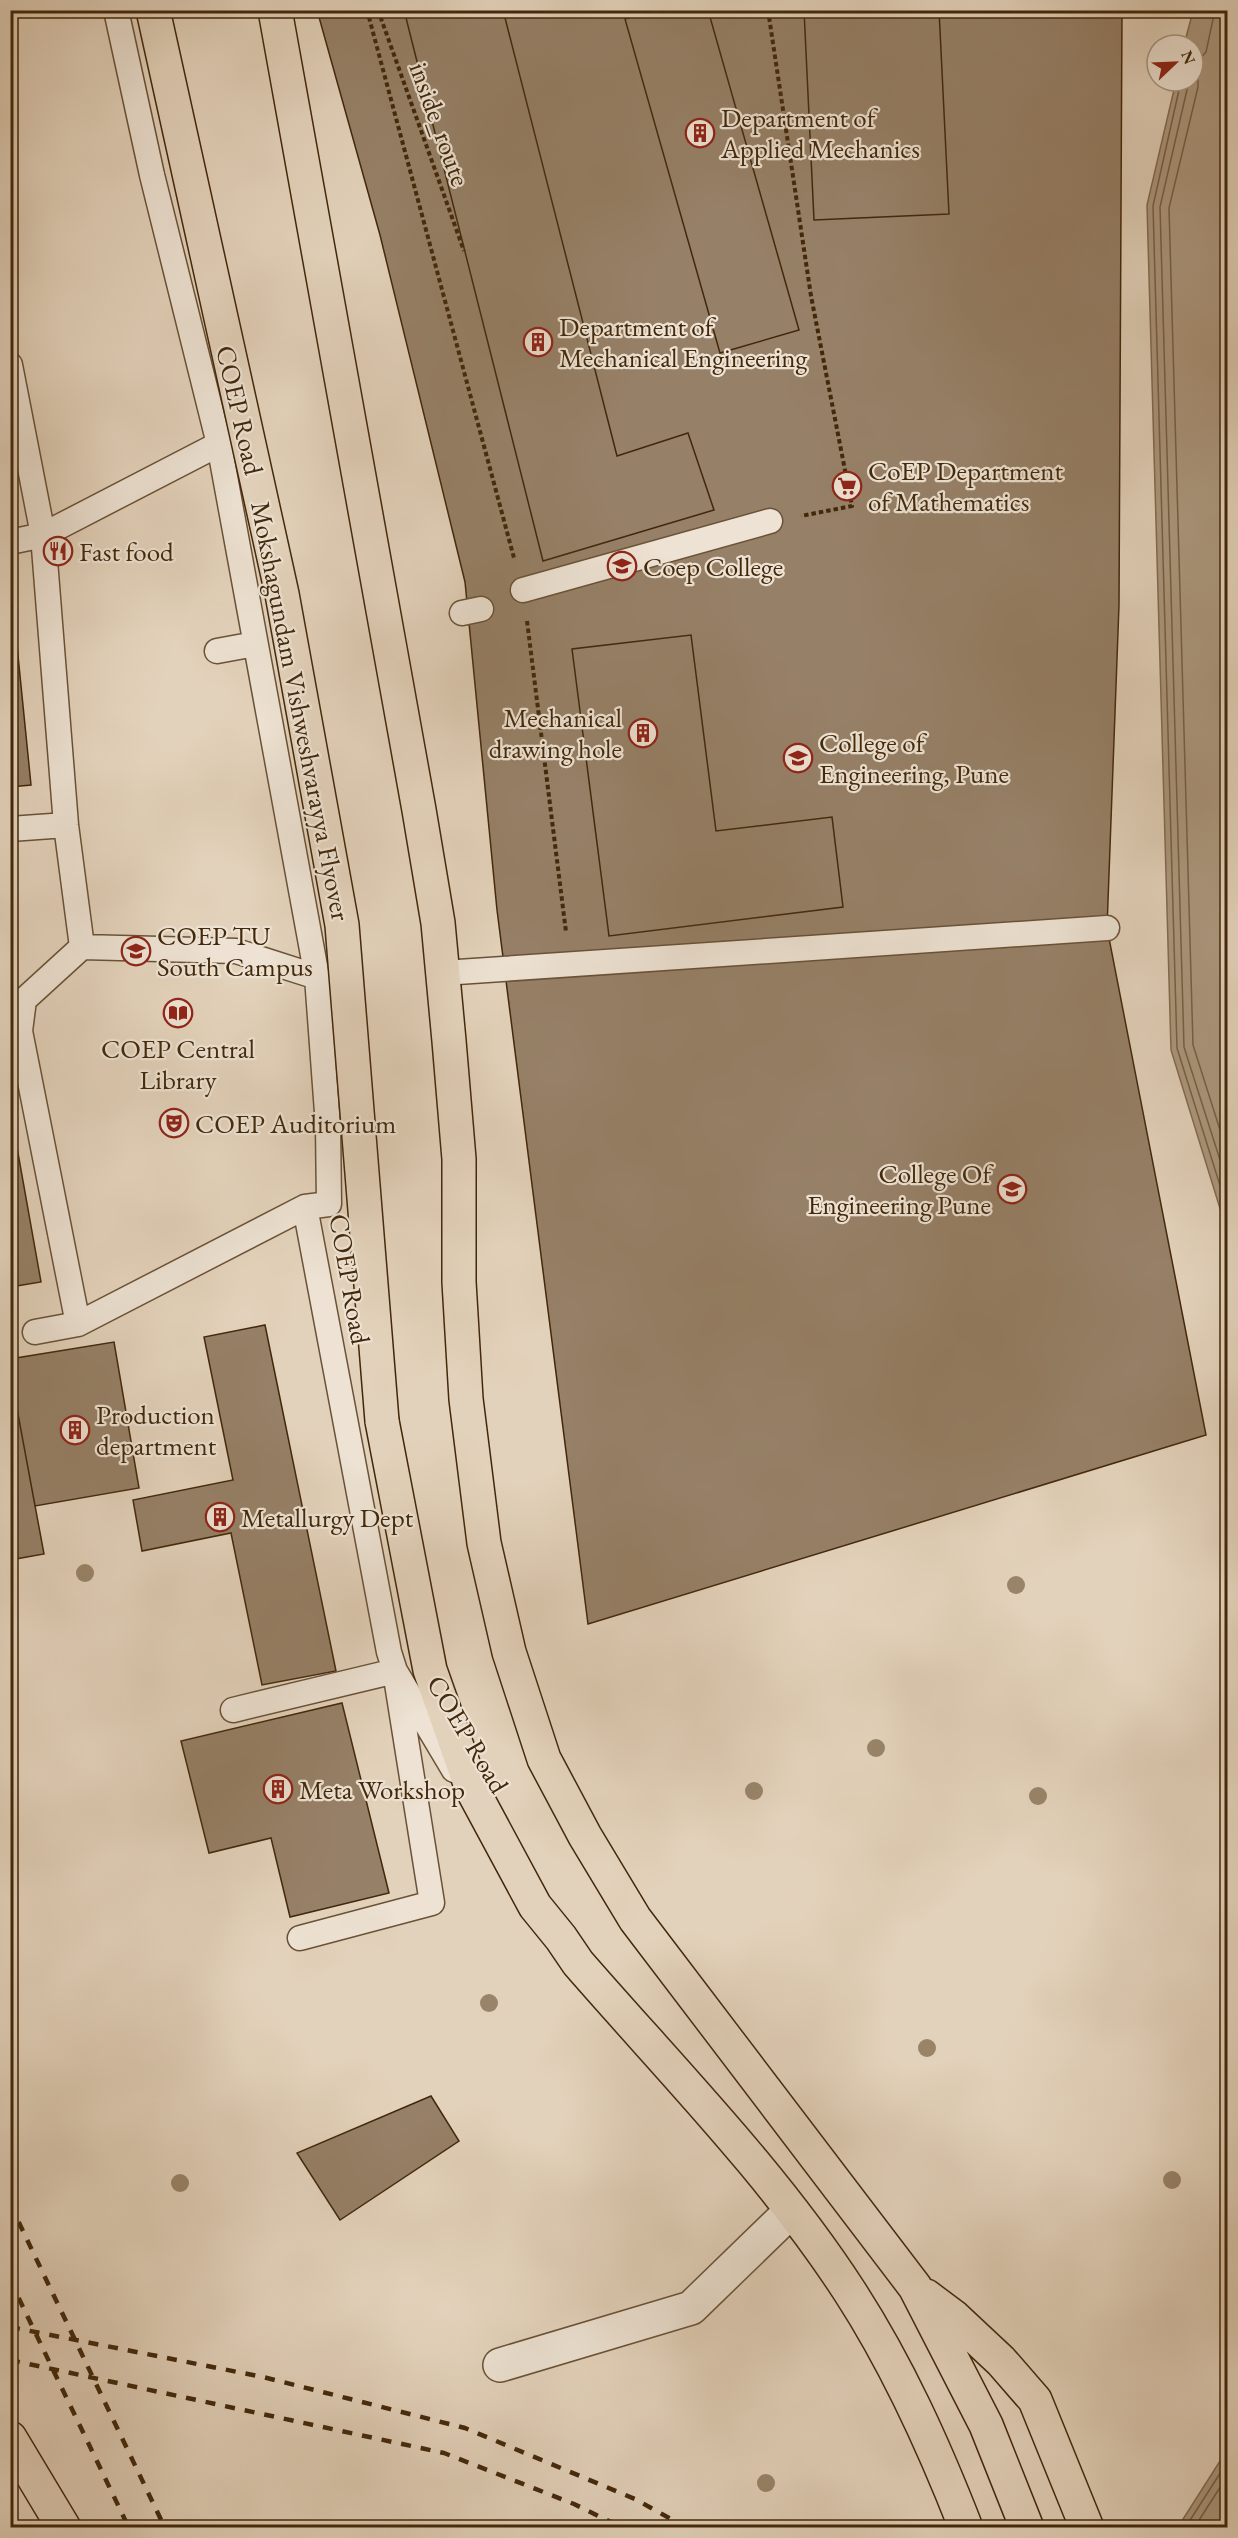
<svg xmlns="http://www.w3.org/2000/svg" width="1238" height="2538" font-family="'EB Garamond',serif">
  <style>
    .water { fill: #ac987f; stroke: #826b51; stroke-width: 1.5 }
    .lines { fill: none; stroke-linecap: round; stroke-linejoin: round }
    .shore { stroke: #776045; stroke-width: 1.5 }
    .building { fill: #968067; stroke: #42280b; stroke-width: 1.5 }
    .service-casing { stroke: #6a5237; stroke-width: 27 }
    .minor-casing { stroke: #6a5237; stroke-width: 36 }
    .primary-casing { stroke: #42280b; stroke-width: 36 }
    .trunk-casing { stroke: #42280b; stroke-width: 36 }
    .path { stroke: #42280b; stroke-width: 4; stroke-dasharray: 4.5 3; stroke-linecap: butt }
    .service { stroke: #ede2d3; stroke-width: 24 }
    .minor { stroke: #ede2d3; stroke-width: 33 }
    .primary { stroke: #e3d2bb; stroke-width: 33 }
    .trunk { stroke: #e3d2bb; stroke-width: 33 }
    .rail { stroke: #42280b; stroke-width: 4.5; stroke-dasharray: 10 10; stroke-linecap: butt }
    .trunk-bridge-casing { stroke: #42280b; stroke-width: 36; stroke-linecap: butt }
    .trunk-bridge { stroke: #e3d2bb; stroke-width: 33 }
    .tree { fill: #99846a }
    .labels { text-anchor: middle; dominant-baseline: central; stroke-width: 4.5; stroke-linejoin: round; paint-order: stroke }
    .poi-label { font-size: 27px; fill: #42280b; stroke: #ede2d3; text-anchor: start }
    .street-label { font-size: 27px; fill: #42280b; stroke: #ede2d3 }
  </style>
  <rect width="100%" height="100%" fill="#e3d2bb"/>
  <filter id="stains"><feTurbulence type="fractalNoise" baseFrequency=".00333" numOctaves="4"/><feColorMatrix values="0 0 0 0 .2 0 0 0 0 .09 0 0 0 0 .02 0 0 0 .5 -.17"/></filter>
  <radialGradient id="worn" r=".72"><stop offset=".6" stop-color="#630" stop-opacity="0"/><stop offset="1" stop-color="#630" stop-opacity=".3"/></radialGradient>
  <path class="water" d="M1193 11H1228L1227 1231 1171 1050 1147 205 1176 81H1193V45H1184Z
    M1227 2450V2527H1178Z"/>
  <g class="lines">
    <path class="shore" d="M1215 10 1206 52 1193 67 1198 77V87L1169 208 1193 1045 1228 1155
      M1181 81 1153 206 1177 1048 1228 1211
      M1189 81 1160 207 1184 1047 1228 1185
      M1185 2528 1228 2461
      M1194 2528 1228 2475"/>
  </g>
  <path class="building" d="M317 10H1122L1119 605 1107 928 1206 1435 588 1624 497 910 465 582 380 235Z
    M404 10H503L617 456 688 433 714 510 543 561Z
    M654 10H708L799 330 720 353 625 19Z
    M804 10H939L949 214 814 220Z
    M11 586 31 785 10 787V586Z
    M691 635 716 831 832 817 843 907 609 936 572 649Z
    M13 1125 41 1282 10 1287V1126Z
    M265 1325 336 1671 262 1685 231 1533 142 1551 133 1500 233 1480 204 1337Z
    M114 1342 139 1488 35 1506 10 1371V1359Z
    M10 1371 44 1554 10 1560Z
    M342 1703 389 1893 290 1917 271 1838 209 1853 181 1741Z
    M431 2096 459 2141 340 2220 297 2153Z"/>
  <g class="lines">
    <g class="service-casing">
      <path id="service" d="M116 10 152 175 219 444 317 977 328 1126 329 1204 305 1207 389 1652 395 1671 454 1770
        M10 365 43 535 66 825 82 947 236 951 317 977
        M10 542 43 535 219 444
        M523 590 770 521
        M462 613 481 609
        M217 651 255 644
        M10 829 66 825
        M443 973 1107 928
        M78 1324 20 1031 24 1000 82 947
        M35 1332 78 1324 305 1207
        M233 1710 395 1671 432 1903 300 1938"/>
    </g>
    <g class="minor-casing">
      <path id="minor" d="M500 2365 691 2308 791 2211"/>
    </g>
    <g class="primary-casing">
      <path id="primary" d="M10 2438 64 2528"/>
    </g>
    <g class="trunk-casing">
      <path id="trunk" d="M275 10 419 810 438 923 449 1041 459 1159V1282L466 1399 484 1543 509 1652 544 1759 585 1836 635 1919 915 2287 986 2425 1027 2528
        M382 1421 430 1670 472 1789 535 1906 561 1938 578 1963C671 2070 773 2173 850 2292 898 2366 934 2446 966 2528
        M926 2296 954 2317 1001 2361 1035 2400 1087 2528"/>
    </g>
    <path class="path" d="M367 10 514 558
      M378 10 464 251
      M768 10 811 296 852 506 801 516
      M527 621 566 932"/>
    <use href="#service" class="service"/>
    <use href="#minor" class="minor"/>
    <use href="#primary" class="primary"/>
    <use href="#trunk" class="trunk"/>
    <path class="rail" d="M10 2204 165 2528
      M10 2280 129 2528
      M10 2327 263 2377 465 2428 635 2499 687 2528
      M10 2360 444 2453 574 2504 623 2528"/>
    <g class="trunk-bridge-casing">
      <path id="trunk-bridge" d="M153 10 282 594 342 925 382 1421"/>
    </g>
    <use href="#trunk-bridge" class="trunk-bridge"/>
  </g>
  <g class="tree">
    <circle cx="85" cy="1573" r="9"/>
    <circle cx="1016" cy="1585" r="9"/>
    <circle cx="876" cy="1748" r="9"/>
    <circle cx="754" cy="1791" r="9"/>
    <circle cx="1038" cy="1796" r="9"/>
    <circle cx="489" cy="2003" r="9"/>
    <circle cx="927" cy="2048" r="9"/>
    <circle cx="1172" cy="2180" r="9"/>
    <circle cx="180" cy="2183" r="9"/>
    <circle cx="766" cy="2483" r="9"/>
  </g>
  <defs>
    <g id="building-ring" transform="scale(1.5)"><circle r="9.5" fill="#ede2d3" stroke="#8f2418" stroke-width="1.5"/><path d="M-4-6H4V6H1V3H-1V6H-4ZM-2.5-4.3h1.7v1.8h-1.7ZM.8-4.3h1.7v1.8H.8ZM-2.5-1h1.7V.8h-1.7ZM.8-1h1.7V.8H.8Z" fill="#8f2418"/></g>
    <g id="supermarket-ring" transform="scale(1.5)"><circle r="9.5" fill="#ede2d3" stroke="#8f2418" stroke-width="1.5"/><path d="M-6-5.5h2.5l.6 2H6L4.5 2H-2.5L-4.4-4H-6ZM-1.5 3.2a1.3 1.3 0 1 0 .1 0ZM3 3.2a1.3 1.3 0 1 0 .1 0Z" fill="#8f2418"/></g>
    <g id="restaurant-ring" transform="scale(1.5)"><circle r="9.5" fill="#ede2d3" stroke="#8f2418" stroke-width="1.5"/><path d="M-5-6h1v4h1v-4h1v4h1v-4h1v5L-1.5 .5V6h-2V.5L-5-1ZM5-6V6H3V1.5H1.5Q1.5-4 5-6Z" fill="#8f2418"/></g>
    <g id="university-ring" transform="scale(1.5)"><circle r="9.5" fill="#ede2d3" stroke="#8f2418" stroke-width="1.5"/><path d="M0-5L7-2L0 1L-7-2ZM-4 1L0 2.5L4 1V4Q0 6-4 4Z" fill="#8f2418"/></g>
    <g id="library-ring" transform="scale(1.5)"><circle r="9.5" fill="#ede2d3" stroke="#8f2418" stroke-width="1.5"/><path d="M-6-4Q-3-5.5-.7-3.5V5Q-3 3-6 4ZM6-4Q3-5.5 .7-3.5V5Q3 3 6 4Z" fill="#8f2418"/></g>
    <g id="theatre-ring" transform="scale(1.5)"><circle r="9.5" fill="#ede2d3" stroke="#8f2418" stroke-width="1.5"/><path d="M-5-5.5Q0-4 5-5.5V0Q5 5 0 6Q-5 5-5 0ZM-3.3-2.5H-1v1.5H-3.3ZM1-2.5H3.3v1.5H1ZM-2.8 1Q0 5.5 2.8 1Z" fill="#8f2418"/></g>
  </defs>
  <g fill-rule="evenodd">
    <use href="#building-ring" x="700" y="133"/>
    <use href="#building-ring" x="538" y="342"/>
    <use href="#supermarket-ring" x="847" y="486"/>
    <use href="#restaurant-ring" x="58" y="551"/>
    <use href="#university-ring" x="622" y="566"/>
    <use href="#building-ring" x="643" y="733"/>
    <use href="#university-ring" x="798" y="758"/>
    <use href="#university-ring" x="136" y="951"/>
    <use href="#library-ring" x="178" y="1013"/>
    <use href="#theatre-ring" x="174" y="1123"/>
    <use href="#university-ring" x="1012" y="1189"/>
    <use href="#building-ring" x="75" y="1430"/>
    <use href="#building-ring" x="220" y="1517"/>
    <use href="#building-ring" x="278" y="1789"/>
  </g>
  <g class="labels">
    <g class="poi-label">
      <text x="721" y="117">Department of<tspan x="721" dy="31">Applied Mechanics</tspan></text>
      <text x="559" y="326">Department of<tspan x="559" dy="31">Mechanical Engineering</tspan></text>
      <text x="868" y="470">CoEP Department<tspan x="868" dy="31">of Mathematics</tspan></text>
      <text x="79" y="551">Fast food</text>
      <text x="643" y="566">Coep College</text>
      <text x="622" y="717" text-anchor="end">Mechanical<tspan x="622" dy="31">drawing hole</tspan></text>
      <text x="819" y="742">College of<tspan x="819" dy="31">Engineering, Pune</tspan></text>
      <text x="157" y="935">COEP TU<tspan x="157" dy="31">South Campus</tspan></text>
      <text x="178" y="1048" text-anchor="middle">COEP Central<tspan x="178" dy="31">Library</tspan></text>
      <text x="195" y="1123">COEP Auditorium</text>
      <text x="991" y="1173" text-anchor="end">College Of<tspan x="991" dy="31">Engineering Pune</tspan></text>
      <text x="96" y="1414">Production<tspan x="96" dy="31">department</tspan></text>
      <text x="241" y="1517">Metallurgy Dept</text>
      <text x="299" y="1789">Meta Workshop</text>
    </g>
    <g class="street-label">
      <text transform="translate(440 124) rotate(70)">inside_route</text>
      <text transform="translate(240 410) rotate(77)">COEP Road</text>
      <text transform="translate(301 711) rotate(79)">Mokshagundam Vishweshvarayya Flyover</text>
      <text transform="translate(350 1279) rotate(80)">COEP Road</text>
      <text transform="translate(468 1734) rotate(59)">COEP Road</text>
    </g>
  </g>
  <rect width="1238" height="2538" fill="none" stroke="#e3d2bb" stroke-width="36"/>
  <rect x="12" y="12" width="1214" height="2514" fill="none" stroke="#42280b" stroke-width="3"/>
  <rect x="18" y="18" width="1202" height="2502" fill="none" stroke="#42280b" stroke-width="1.5"/>
  <g transform="translate(1175 63) rotate(67)"><circle r="28" fill="#ede2d3" stroke="#a99883" stroke-width="1.5"/>
  <path d="M0-4.5L10 22L0 15L-10 22Z" fill="#8f2418"/>
  <text y="-9" font-size="16" font-weight="bold" text-anchor="middle" fill="#42280b">N</text>
  </g>
  <rect width="100%" height="100%" filter="url(#stains)"/>
  <rect width="100%" height="100%" fill="url(#worn)"/>
</svg>
